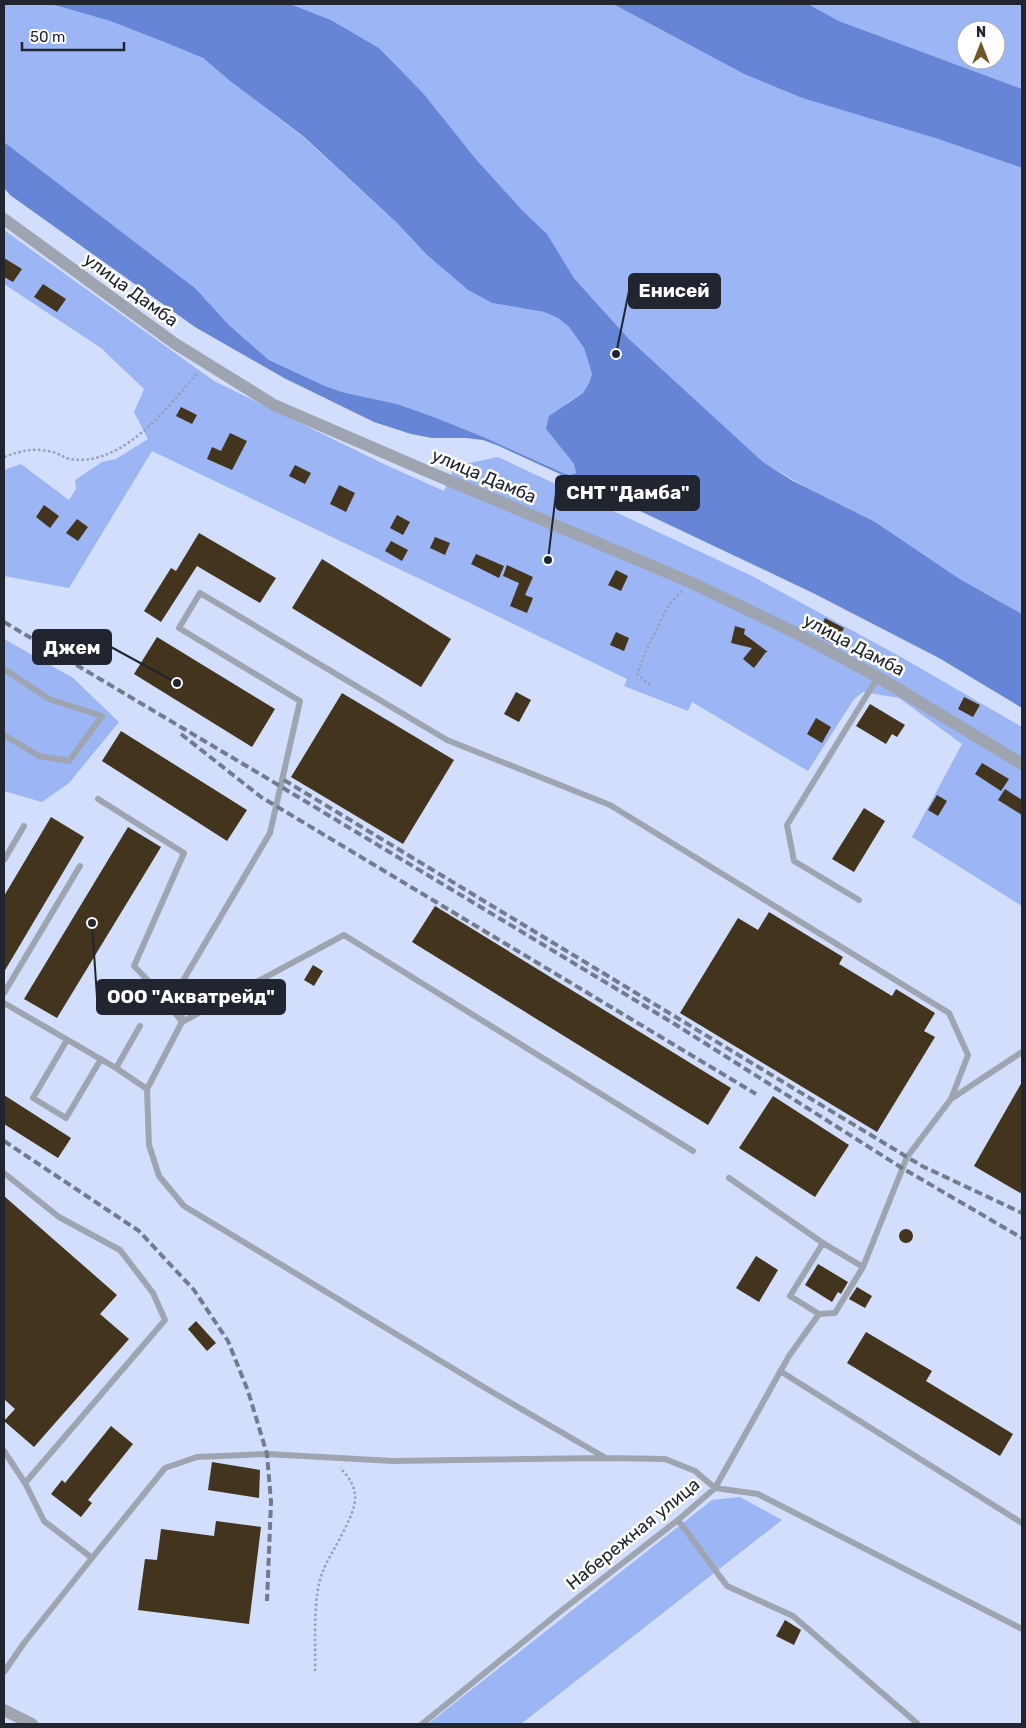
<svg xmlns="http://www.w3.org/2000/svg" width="1026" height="1728" font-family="Rubik,sans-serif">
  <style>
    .green { fill: #9bb5f5; fill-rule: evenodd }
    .water { fill: #6785d6 }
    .building { fill: #42341d }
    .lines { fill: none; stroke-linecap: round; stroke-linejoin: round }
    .path { stroke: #97a0b7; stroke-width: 2.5; stroke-dasharray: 2.5 2.5; stroke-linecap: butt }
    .service { stroke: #9fa4b1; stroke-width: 6 }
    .minor { stroke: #9fa4b1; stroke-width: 12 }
    .rail { stroke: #737b8e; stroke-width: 4; stroke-dasharray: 8 4; stroke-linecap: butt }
    .labels { text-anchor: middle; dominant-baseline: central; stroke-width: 5; stroke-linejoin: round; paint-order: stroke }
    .street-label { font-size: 18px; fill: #212530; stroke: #fff }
    .leader { fill: none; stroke: #212530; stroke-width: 2 }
    .callout-dot { fill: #212530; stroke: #fff; stroke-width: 2 }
    .callout { fill: #212530; stroke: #212530; stroke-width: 2 }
    .callout-label { font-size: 19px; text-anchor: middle; font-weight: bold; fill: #fff }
  </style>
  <rect width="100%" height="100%" fill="#d2defb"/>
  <path class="green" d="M4 4H51L110 21 164 42 203 58 230 81 302 136 396 222 427 255 468 290 492 303 544 312 558 318 569 327 584 348 592 374 589 383 583 393 567 403 546 429 574 464 576 473 570 475 563 473 486 438 434 417 397 404 342 392 325 386 269 360 229 325 195 288 4 142Z
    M290 4H613L744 74 802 98 938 139 1022 168V614L958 578 763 462 629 339 590 296 574 278 547 234 522 210 475 158 423 93 379 48 331 20Z
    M808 4H1022V89L839 21ZM966 30H996V60H966Z
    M4 230 214 381 386 465 444 491 455 466 498 457 752 576 901 657 1022 727V906L912 837 962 744 899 698 863 692 854 699 808 771 692 702 688 711 624 686 627 679 466 601 152 451 69 588 4 576V470L21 464 69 500 76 489 75 480 102 462 116 459 148 439 134 412 144 389 101 348 4 284Z
    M4 639 73 678 119 722 69 783 42 802 4 791Z
    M740 1497 782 1520 521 1724H428L712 1500Z"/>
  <path class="water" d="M51 4H290L331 20 379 48 423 93 475 158 522 210 547 234 574 278 590 296 629 339 763 462 793 481 875 522 958 578 1022 614V708L939 658 815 594 619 501 499 446 483 440 466 438H432L411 434 374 422 284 378 195 327 10 195 4 188V142L195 288 229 325 269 360 325 386 342 392 397 404 434 417 486 438 563 473 570 475 576 473 574 464 546 429 549 416 583 393 589 383 592 374 584 348 569 327 558 318 544 312 492 303 468 290 427 255 396 222 303 136 230 81 203 58 164 42 110 21Z
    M613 4H808L839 21 1022 89V168L938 139 802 98 744 74Z"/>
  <path class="building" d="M4 258 22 269 13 282 4 277Z
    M43 284 66 299 57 312 34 297Z
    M181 407 197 415 192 424 176 416Z
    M230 433 247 441 232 470 207 459 212 447 221 451Z
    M295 465 311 473 305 484 289 476Z
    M339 485 355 493 346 512 330 504Z
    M44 505 59 516 50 528 36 517Z
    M397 515 410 522 403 535 390 528Z
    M77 519 88 527 78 541 66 533Z
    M199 533 276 578 260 603 197 566 161 622 144 611 171 568 176 571Z
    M435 537 450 543 445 555 430 548Z
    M391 541 408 550 402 561 385 551Z
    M476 554 504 566 499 578 471 564Z
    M322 559 451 639 421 687 292 608Z
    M507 565 533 577 525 595 533 598 527 613 510 606 519 583 503 576Z
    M616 570 628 576 621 591 608 585Z
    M825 618 844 628 835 645 817 635Z
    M735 626 745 629 744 634 768 652H766L754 668 743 659 752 648 731 643Z
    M616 632 629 638 624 651 610 645Z
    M157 637 275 709 252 747 134 674Z
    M516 692 531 700 519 722 504 714Z
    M342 693 454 760 403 844 291 777Z
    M964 697 980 705 973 717 958 709Z
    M870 704 905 725 897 737 892 734 886 744 856 726Z
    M816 718 831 727 822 743 807 734Z
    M121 731 247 810 227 841 102 761Z
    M982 763 1009 779 1001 791 975 774Z
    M1005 789 1022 800V815L998 800Z
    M937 795 947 801 938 816 928 810Z
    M864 808 885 821 854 872 832 859Z
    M51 817 84 837 4 972V896Z
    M128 827 161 847 57 1018 24 999Z
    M435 906 731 1088 708 1125 412 942Z
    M769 912 843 957 839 964 892 996 896 989 935 1013 924 1031 935 1037 877 1132 680 1013 738 918 758 930Z
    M313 965 323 971 314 986 304 980Z
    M1022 1082V1194L974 1166Z
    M4 1095 71 1138 58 1158 4 1124Z
    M773 1096 849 1145 815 1197 739 1148Z
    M4 1196 117 1295 100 1314 129 1339 34 1447 4 1421 15 1409 4 1399Z
    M899 1236a7 7 0 1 1 14 0a7 7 0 1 1-14 0Z
    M756 1256 778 1270 759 1302 736 1288Z
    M818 1264 848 1282 841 1294 838 1292 832 1302 805 1285Z
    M857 1287 872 1296 865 1308 849 1299Z
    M196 1321 216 1343 207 1351 188 1329Z
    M866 1332 932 1371 926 1381 1013 1434 1000 1456 847 1363Z
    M111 1426 133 1444 88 1500 92 1503 81 1517 51 1494 62 1480 65 1483Z
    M212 1462 260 1470 259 1498 208 1490Z
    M216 1521 261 1527 249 1624 138 1610 145 1559 157 1560 161 1529 214 1536Z
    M785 1620 801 1630 794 1645 776 1636Z"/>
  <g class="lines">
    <path class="path" d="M4 457C23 450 36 447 56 453 61 455 65 458 70 459 122 468 169 406 198 372
      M650 685 637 674 646 651 668 606 682 591
      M315 1671C316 1642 312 1598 323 1571 330 1553 356 1516 355 1497 355 1485 348 1476 340 1468"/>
    <path class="service" d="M4 669 49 699 102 716 69 761 39 756 4 735
      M98 799 184 853 134 966 160 993 182 1022 344 935 693 1151
      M4 860 24 826
      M859 900 794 861 787 825 878 677
      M4 993 80 866
      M4 1003 116 1068 147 1089 149 1145 159 1176 184 1206 487 1389 604 1457
      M67 1040 33 1098 66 1118 101 1059
      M116 1068 140 1026
      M147 1089 182 1022 181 984 270 833 300 701 179 628 200 593 447 740 610 805 949 1013 968 1055 951 1099
      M4 1173 59 1217 120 1250 153 1293 165 1320 25 1483
      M729 1178 823 1243 863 1267
      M819 1314 835 1313 863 1267 907 1157 951 1099 1022 1052
      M780 1371 1022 1523
      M4 1451 25 1483 44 1521 92 1558
      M678 1520 727 1586 793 1616 918 1724
      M4 1672 24 1643 92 1558 165 1468 197 1457 267 1454 393 1461 605 1458 665 1459 695 1471 715 1488 789 1356 819 1314 790 1296 823 1243
      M422 1724 561 1611 678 1520 715 1488 758 1494 1022 1629"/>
    <path class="minor" d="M4 219 174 343 274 405 422 469 690 582 796 633 878 677 1022 764
      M4 1710 32 1724"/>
    <path class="rail" d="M4 622 265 777 673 1023 902 1168 1022 1238
      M181 734 261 797 756 1094
      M284 780 922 1166 1022 1213
      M4 1141 139 1231 194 1290 228 1341 248 1391 267 1454 271 1502 267 1601"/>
  </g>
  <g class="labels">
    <g class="street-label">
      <text transform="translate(131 290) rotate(36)">улица Дамба</text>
      <text transform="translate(484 476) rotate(23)">улица Дамба</text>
      <text transform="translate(854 645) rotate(28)">улица Дамба</text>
      <text transform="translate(633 1534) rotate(-39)">Набережная улица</text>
    </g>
  </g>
  <path class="leader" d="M616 354L629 291M548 560L556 493M177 683L111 647M92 923L97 997"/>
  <g class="callout-dot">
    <circle cx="616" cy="354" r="5"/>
    <circle cx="548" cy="560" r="5"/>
    <circle cx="177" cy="683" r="5"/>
    <circle cx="92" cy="923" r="5"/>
  </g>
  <g class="callout">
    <rect x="629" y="274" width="91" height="34" rx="5"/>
    <rect x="556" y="476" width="143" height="34" rx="5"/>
    <rect x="33" y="630" width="78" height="34" rx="5"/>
    <rect x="97" y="980" width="188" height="34" rx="5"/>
  </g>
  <g class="callout-label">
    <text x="674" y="297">Енисей</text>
    <text x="628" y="499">СНТ "Дамба"</text>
    <text x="72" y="654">Джем</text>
    <text x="191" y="1003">ООО "Акватрейд"</text>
  </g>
  <rect width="1026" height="1728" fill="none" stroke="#212530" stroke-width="10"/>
  <g transform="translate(981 45)"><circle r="24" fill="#ffffff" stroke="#a6a8ac"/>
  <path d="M0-4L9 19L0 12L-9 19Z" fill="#725729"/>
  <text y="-8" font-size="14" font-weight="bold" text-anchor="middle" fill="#212530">N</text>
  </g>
  <path d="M22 42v8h102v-8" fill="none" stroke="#212530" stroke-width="2.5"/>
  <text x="30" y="42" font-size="15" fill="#212530" stroke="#ffffff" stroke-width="4" paint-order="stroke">50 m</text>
</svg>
